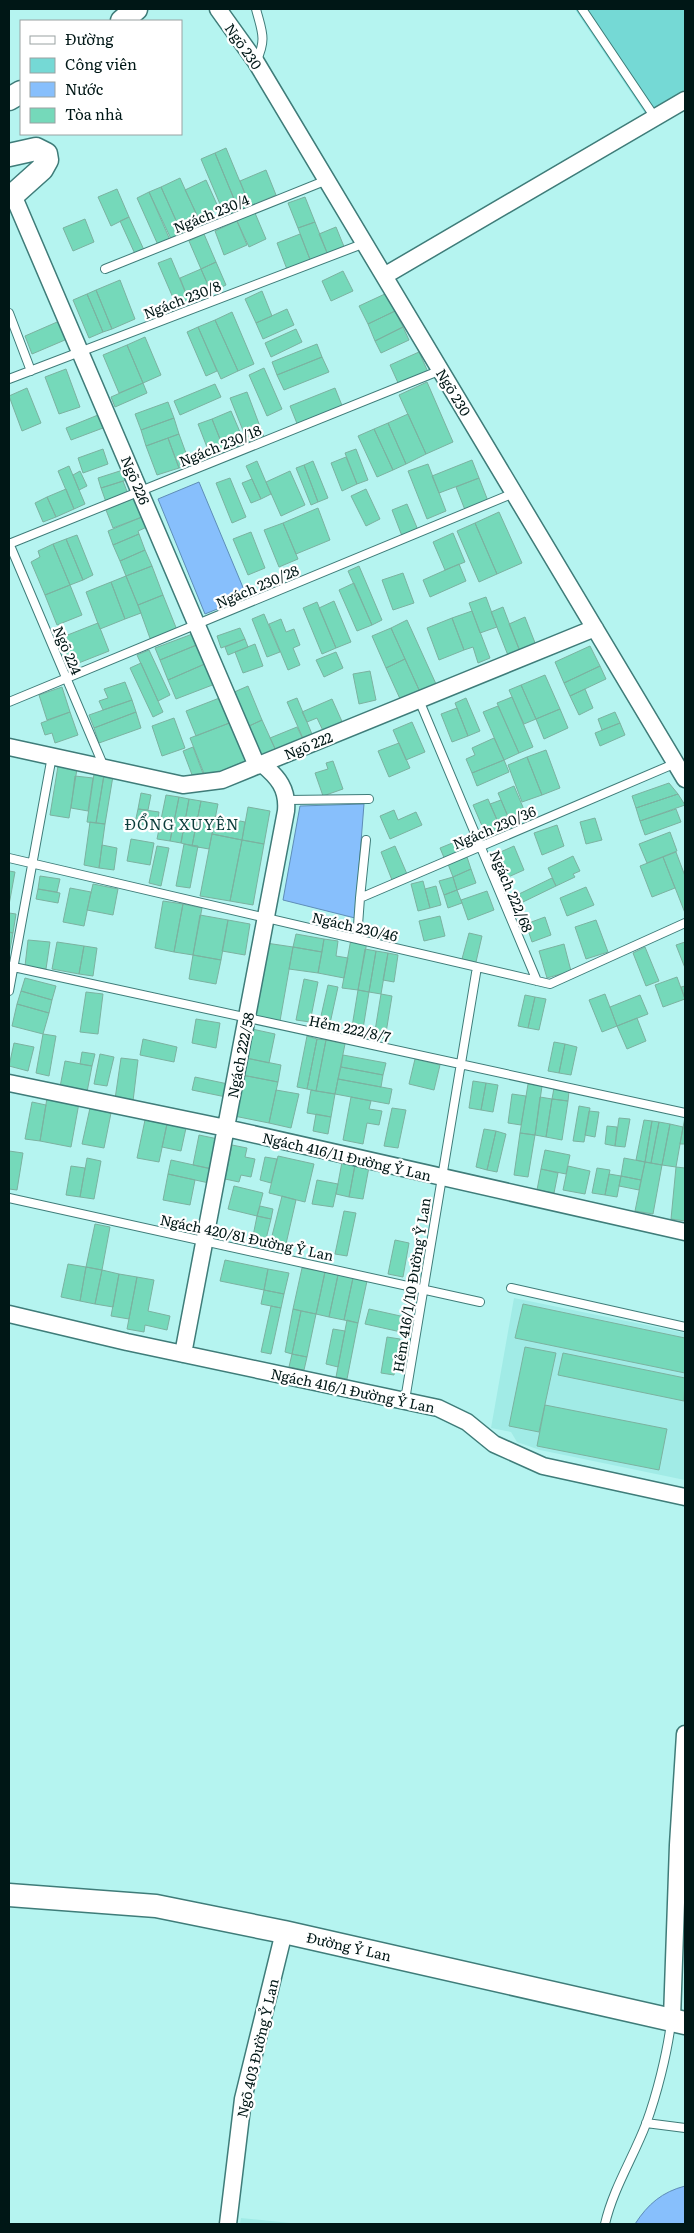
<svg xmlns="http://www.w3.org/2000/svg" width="694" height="2233" font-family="Literata,serif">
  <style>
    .built { fill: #a1ebe6 }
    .green { fill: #75d9d5 }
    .water { fill: #87bffc; stroke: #5e8db7 }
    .building { fill: #75d9ba; stroke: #7bb2a0 }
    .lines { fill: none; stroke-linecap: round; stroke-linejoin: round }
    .service-casing { stroke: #3f7c79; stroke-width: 10 }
    .minor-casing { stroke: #3f7c79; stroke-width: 19 }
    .secondary-casing { stroke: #3f7c79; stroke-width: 25 }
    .service { stroke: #fff; stroke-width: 8 }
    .minor { stroke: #fff; stroke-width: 16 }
    .secondary { stroke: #fff; stroke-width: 22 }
    .labels { text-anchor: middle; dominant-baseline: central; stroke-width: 4.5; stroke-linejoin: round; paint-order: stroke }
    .street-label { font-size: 14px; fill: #001716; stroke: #fff }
    .neighbourhood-label { font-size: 15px; letter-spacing: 1px; fill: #0c3e3c; stroke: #fff }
  </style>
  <rect width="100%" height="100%" fill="#b5f4f0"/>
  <path class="built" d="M514 1298 685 1333V1480L540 1450 517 1442 511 1432 491 1428Z
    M241 2218 300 2224H240Z"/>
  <path class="green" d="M575 9H685V90L645 113Z"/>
  <path class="water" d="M199 482 247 597 205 614 158 499Z
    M364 804 355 918 283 900 300 806Z
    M685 2186V2224H635C648 2204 662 2192 685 2186Z"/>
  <path class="building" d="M226 148 250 206 239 211 215 153Z
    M215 153 239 211 225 216 201 159Z
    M266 170 276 195 250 206 240 181Z
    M180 178 202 227 183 236 161 187Z
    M206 180 219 209 199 219 185 190Z
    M161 187 183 236 172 241 149 192Z
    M117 189 129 217 111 226 98 197Z
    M149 192 170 240 158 245 137 198Z
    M305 197 315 222 298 228 288 203Z
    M255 213 266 239 249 247 237 221Z
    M129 217 144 250 135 254 120 221Z
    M85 219 94 242 73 251 63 228Z
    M237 221 247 245 224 255 215 231Z
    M315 222 328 255 311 262 298 228Z
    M336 227 345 249 328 255 319 234Z
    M204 234 216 262 201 269 189 241Z
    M300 234 311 262 288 272 277 243Z
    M171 258 189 301 177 307 158 263Z
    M216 262 226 285 211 292 201 269Z
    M201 269 211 292 189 301 180 278Z
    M343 271 353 291 331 301 322 281Z
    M120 280 135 319 112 329 96 290Z
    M96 290 112 329 103 332 87 294Z
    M262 291 272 316 256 323 245 299Z
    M387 293 395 311 368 324 359 306Z
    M87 294 103 332 89 338 73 300Z
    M287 309 294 325 263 339 256 323Z
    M395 311 403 327 375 341 368 324Z
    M232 312 254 364 238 371 215 320Z
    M64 319 72 337 32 354 25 336Z
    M215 320 238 371 221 379 198 327Z
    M198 327 217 371 206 376 187 332Z
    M403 327 409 340 381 353 375 341Z
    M296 329 302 342 271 357 265 343Z
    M145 337 161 375 143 383 127 345Z
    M317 344 322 357 277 375 272 362Z
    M127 345 143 383 119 393 103 355Z
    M419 352 428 372 399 385 390 365Z
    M322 357 329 372 284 390 277 375Z
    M264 368 282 409 267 416 249 375Z
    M66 369 80 407 59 414 45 377Z
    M427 382 453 442 426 454 399 395Z
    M143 383 147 393 115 407 111 397Z
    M215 384 221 397 180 415 174 401Z
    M27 388 41 423 22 431 9 396Z
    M335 388 343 408 298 426 290 406Z
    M247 392 264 437 248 443 230 398Z
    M168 402 174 418 141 430 135 414Z
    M231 411 246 446 226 454 212 419Z
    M408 414 426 454 406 464 388 423Z
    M98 415 103 428 71 440 66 428Z
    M174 418 179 434 146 446 141 430Z
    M212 419 226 454 212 460 198 424Z
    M388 423 406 464 393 470 374 429Z
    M374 429 393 470 377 477 358 436Z
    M179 434 190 464 179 468 168 438Z
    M168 438 179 468 157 475 146 446Z
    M103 449 108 464 83 473 78 458Z
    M356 449 368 480 357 484 345 453Z
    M346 457 357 484 342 491 331 463Z
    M472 460 479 478 439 493 432 476Z
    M257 461 271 494 261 499 246 466Z
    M313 461 328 498 318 502 304 465Z
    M428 464 446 511 427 519 408 471Z
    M304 465 318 502 311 505 296 468Z
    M69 466 85 504 74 509 58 471Z
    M126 469 130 479 101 488 98 478Z
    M80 471 87 486 79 490 73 475Z
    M290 471 305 505 281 516 266 482Z
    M230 478 246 517 232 523 216 483Z
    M479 478 488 501 465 510 456 487Z
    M252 479 261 499 251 503 242 483Z
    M123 481 128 494 106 502 101 488Z
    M66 489 74 509 56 517 47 497Z
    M366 489 380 519 366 526 351 496Z
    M47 497 56 517 43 522 35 503Z
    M135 498 142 517 113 528 106 510Z
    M407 504 418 530 402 536 392 510Z
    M318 508 330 540 296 554 283 523Z
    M499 512 522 563 497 574 475 523Z
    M142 517 147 527 138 531 139 534 113 545 108 531Z
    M283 523 298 559 279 567 264 530Z
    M475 523 497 574 479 582 457 531Z
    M251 532 265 568 248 575 233 539Z
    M453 533 465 562 445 570 433 542Z
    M139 534 145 550 120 561 113 545Z
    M77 535 93 575 83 580 66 539Z
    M66 539 83 580 70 585 53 544Z
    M53 544 70 585 45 595 31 562 40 557 38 551Z
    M145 550 152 566 126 576 120 561Z
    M459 564 466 581 430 597 423 580Z
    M152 566 163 595 138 605 126 576Z
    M359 566 382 620 372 625 348 571Z
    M403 573 414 603 393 610 382 580Z
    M126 576 141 613 125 619 111 582Z
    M111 582 125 619 100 629 86 592Z
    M354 583 372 625 357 631 339 590Z
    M70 585 82 615 57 625 45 595Z
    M163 595 177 630 151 641 138 605Z
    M486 597 497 627 480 633 469 603Z
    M334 601 351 642 336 648 319 608Z
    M317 602 336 648 322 654 303 608Z
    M503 607 521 654 509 658 491 612Z
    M472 611 490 658 478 663 473 647 464 650 452 618Z
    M264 614 280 652 267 657 252 619Z
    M525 617 537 648 521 654 509 624Z
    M452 618 464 650 439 660 427 628Z
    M281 619 286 632 294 629 300 645 293 648 300 665 288 670 269 624Z
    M407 620 436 684 420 692 391 628Z
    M98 623 109 651 71 666 60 638Z
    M240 628 245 639 221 648 217 636Z
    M391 628 405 659 386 668 372 636Z
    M195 633 199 644 160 660 155 648Z
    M245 639 248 647 228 655 225 647Z
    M199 644 207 663 168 680 160 660Z
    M255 644 263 666 243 673 235 652Z
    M590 646 600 666 564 683 555 662Z
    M149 650 170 695 158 701 137 655Z
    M336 652 343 668 324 677 316 660Z
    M405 659 420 692 401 701 386 668Z
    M141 663 163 712 153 717 130 668Z
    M207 663 215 684 176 699 168 680Z
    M600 666 606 679 570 696 564 683Z
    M370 671 376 700 359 704 353 674Z
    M545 675 560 709 536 719 521 685Z
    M125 682 132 700 103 710 99 701 108 698 104 689Z
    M521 685 536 719 524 724 509 690Z
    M248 686 262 720 247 727 232 693Z
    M62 687 70 712 47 720 39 695Z
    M585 689 593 708 579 715 570 696Z
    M222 697 232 722 196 736 186 711Z
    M512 697 533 747 519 753 497 703Z
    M297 698 314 739 305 743 287 702Z
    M466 698 480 731 468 736 455 703Z
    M332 699 344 726 325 735 317 718 307 722 302 712Z
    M132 700 136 712 94 728 89 715Z
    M498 706 519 753 504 760 483 712Z
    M457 708 468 736 452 742 441 714Z
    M560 709 568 728 544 739 536 719Z
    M70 712 78 735 55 743 52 733 45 735 41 723Z
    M136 712 141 728 99 743 94 728Z
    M615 712 620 723 602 730 598 719Z
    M174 718 185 748 162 756 152 726Z
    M262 720 278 755 262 762 247 727Z
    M232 722 249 764 207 781 190 738Z
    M412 722 425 752 406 760 393 730Z
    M620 723 625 735 600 746 595 733Z
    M297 727 305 743 278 755 270 738Z
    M494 738 504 760 472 773 466 759 475 755 472 748Z
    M399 743 410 768 389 777 378 751Z
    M193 747 204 776 194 780 183 751Z
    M546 750 560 788 542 795 527 757Z
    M527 757 542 795 522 802 508 765Z
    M504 760 509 772 477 786 472 773Z
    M333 761 343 789 323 796 315 773 328 769 326 763Z
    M58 766 77 769 69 818 50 815Z
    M94 774 104 775 96 823 87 822Z
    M104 775 113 776 105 824 96 823Z
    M75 776 93 778 88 811 71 808Z
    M669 783 678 794 636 808 632 796Z
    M514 786 525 812 509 819 498 793Z
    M141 793 151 795 148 810 138 809Z
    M678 794 685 805 640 821 636 808Z
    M166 795 179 797 170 841 157 839Z
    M179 797 189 799 181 843 170 841Z
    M189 799 201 801 192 846 181 843Z
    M488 799 504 836 489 842 473 805Z
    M501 800 514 831 504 836 490 804Z
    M201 801 218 804 209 849 192 846Z
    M248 807 270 811 264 844 242 840Z
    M138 809 159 812 157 827 135 823Z
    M676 809 681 822 645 835 640 821Z
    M394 810 398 820 416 812 422 825 390 839 380 816Z
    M215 816 245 822 242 840 212 834Z
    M595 818 602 840 586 844 580 822Z
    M90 822 105 824 99 868 84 865Z
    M557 825 564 846 542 855 534 833Z
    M670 832 677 851 647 863 639 844Z
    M212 834 242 840 230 901 200 896Z
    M472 835 476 847 445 860 440 848Z
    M131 839 154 843 150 865 127 861Z
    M242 840 264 844 253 905 230 901Z
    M184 844 198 846 190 888 176 886Z
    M102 845 117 848 114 870 99 868Z
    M157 846 169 848 161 886 149 883Z
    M395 846 407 874 392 880 381 852Z
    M514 846 524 870 506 878 496 854Z
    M676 852 685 876V913L663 857Z
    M573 856 580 871 573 874 575 877 556 886 548 868Z
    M467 857 471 869 453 877 448 864Z
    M663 857 675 888 652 897 640 866Z
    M471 869 476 883 457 890 453 877Z
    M9 871 15 872 9 905Z
    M40 876 60 879 57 892 38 889Z
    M453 877 457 890 444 895 439 881Z
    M552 878 556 886 523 902 519 894Z
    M423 881 430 908 418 911 411 884Z
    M93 884 118 889 113 915 87 910Z
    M436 886 441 905 430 908 425 889Z
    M586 887 594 905 567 916 560 898Z
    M70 888 91 892 84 926 63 922Z
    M38 889 60 893 58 903 36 899Z
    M457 890 462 903 448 908 444 895Z
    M487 891 494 910 468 920 461 900Z
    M163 901 183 904 174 952 155 948Z
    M183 904 202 908 193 955 174 952Z
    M9 913 16 914 13 933 9 932Z
    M200 915 228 920 221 960 193 955Z
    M440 916 445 936 424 941 419 921Z
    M545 917 551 935 532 942 526 924Z
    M228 920 250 924 245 955 222 951Z
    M596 920 608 952 586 959 575 927Z
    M9 932 13 933 9 955Z
    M469 933 482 936 476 962 462 959Z
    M296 934 324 939 322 952 293 947Z
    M324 939 338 941 336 956 348 958 344 978 318 973Z
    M351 939 367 942 358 990 342 988Z
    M28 940 50 942 46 969 25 966Z
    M57 942 84 946 79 974 52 969Z
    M685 942V968L676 945Z
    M266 943 293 947 280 1021 253 1017Z
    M564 944 571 971 547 978 539 951Z
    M84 946 97 948 93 976 79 974Z
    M293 947 322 952 318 973 289 969Z
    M645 947 659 981 646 986 633 953Z
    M365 949 376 951 369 992 358 990Z
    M376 951 388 953 381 994 369 992Z
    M388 953 398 955 394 982 383 980Z
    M193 955 221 960 216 984 189 979Z
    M677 977 685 999 663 1007 655 985Z
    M25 978 56 986 52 1000 21 991Z
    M304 979 318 982 310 1022 296 1020Z
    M328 985 338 987 329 1028 319 1025Z
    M685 986V999L681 987Z
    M358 990 369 992 362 1035 351 1033Z
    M21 991 52 1000 49 1013 17 1004Z
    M86 992 103 994 98 1034 80 1032Z
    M381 994 392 996 385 1039 374 1037Z
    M605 994 617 1026 602 1032 589 1000Z
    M525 995 535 997 528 1028 518 1026Z
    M640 995 648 1014 617 1026 610 1007Z
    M535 997 546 999 539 1030 528 1028Z
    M17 1004 49 1013 43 1034 12 1026Z
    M637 1018 646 1041 627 1049 617 1026Z
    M196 1019 220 1023 216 1048 192 1043Z
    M252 1029 275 1034 269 1063 246 1058Z
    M43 1034 56 1036 49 1076 36 1073Z
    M307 1036 317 1039 307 1089 297 1087Z
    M143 1039 177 1047 174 1062 140 1055Z
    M317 1039 326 1040 316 1091 307 1089Z
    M326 1040 345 1044 335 1094 316 1091Z
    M554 1042 565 1044 559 1073 548 1071Z
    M14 1043 34 1047 28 1071 9 1066Z
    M565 1044 577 1047 571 1075 559 1073Z
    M82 1052 95 1054 92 1066 80 1064Z
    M100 1054 114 1057 107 1086 94 1084Z
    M343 1055 386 1063 383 1075 341 1067Z
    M121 1058 138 1060 133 1101 115 1099Z
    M246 1058 281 1065 278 1082 242 1075Z
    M415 1059 440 1065 434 1090 409 1084Z
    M65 1061 92 1066 87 1092 60 1087Z
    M341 1067 383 1075 381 1087 338 1079Z
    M242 1075 278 1082 269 1123 234 1116Z
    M195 1077 228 1084 226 1097 192 1090Z
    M338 1079 392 1089 389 1104 335 1094Z
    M473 1081 486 1083 481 1110 469 1108Z
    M486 1083 498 1085 493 1112 481 1110Z
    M528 1084 542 1086 535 1135 520 1133Z
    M554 1088 569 1091 568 1101 552 1099Z
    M276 1090 299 1094 291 1128 269 1123Z
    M311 1090 335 1094 331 1117 307 1113Z
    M512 1094 526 1096 521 1125 508 1123Z
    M351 1097 371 1101 369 1109 382 1111 379 1125 367 1123 363 1144 343 1140Z
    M540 1097 552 1099 546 1137 535 1135Z
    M47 1098 79 1103 71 1147 40 1141Z
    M552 1099 568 1101 562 1140 546 1137Z
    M32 1102 46 1105 40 1141 25 1139Z
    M579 1106 590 1108 584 1142 573 1141Z
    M90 1108 111 1113 104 1148 82 1144Z
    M392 1108 406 1110 398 1148 384 1146Z
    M589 1111 599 1112 595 1137 585 1135Z
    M316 1114 331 1117 328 1134 313 1131Z
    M685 1117V1144H680Z
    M619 1118 630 1119 625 1147 615 1146Z
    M145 1120 167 1124 159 1162 137 1158Z
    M644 1120 652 1121 645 1162 636 1160Z
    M652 1121 659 1122 651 1163 645 1162Z
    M659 1122 670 1124 662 1165 651 1163Z
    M167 1124 186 1128 181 1151 162 1147Z
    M670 1124 683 1127 676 1167 662 1165Z
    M607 1126 617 1127 615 1146 605 1144Z
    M484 1129 496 1131 487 1170 476 1167Z
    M496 1131 506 1134 497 1172 487 1170Z
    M520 1133 535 1135 528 1177 514 1175Z
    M199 1135 218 1139 212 1169 193 1165Z
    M232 1145 247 1148 245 1157 255 1159 251 1177 241 1175 239 1182 225 1179Z
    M545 1150 570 1155 566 1174 541 1169Z
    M9 1151 23 1153 17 1190 9 1189Z
    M278 1156 314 1164 305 1202 269 1193Z
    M265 1157 277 1159 271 1183 260 1180Z
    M87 1158 101 1161 94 1199 80 1197Z
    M624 1158 645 1162 641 1180 621 1176Z
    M171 1160 212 1169 209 1183 168 1174Z
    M342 1162 355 1165 349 1197 336 1194Z
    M645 1162 662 1165 653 1214 635 1211Z
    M355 1165 369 1167 363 1199 349 1197Z
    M71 1166 85 1168 80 1197 66 1195Z
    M568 1166 590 1171 585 1194 563 1190Z
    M676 1167 685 1168V1221L671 1219Z
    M597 1168 610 1170 605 1195 592 1193Z
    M541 1169 558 1173 554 1193 537 1190Z
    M168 1174 195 1180 190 1205 163 1200Z
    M609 1174 621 1176 617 1197 605 1195Z
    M621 1176 641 1180 639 1190 619 1186Z
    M317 1180 338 1184 333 1207 312 1204Z
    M234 1186 263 1193 257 1216 228 1209Z
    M282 1196 296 1200 286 1244 271 1240Z
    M260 1206 273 1209 271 1219 257 1216Z
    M344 1211 356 1213 347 1256 335 1254Z
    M257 1216 271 1219 266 1239 253 1236Z
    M95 1224 110 1227 102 1270 86 1267Z
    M395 1240 409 1243 403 1277 388 1274Z
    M225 1260 268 1269 264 1290 220 1281Z
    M68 1264 86 1267 80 1301 61 1297Z
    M86 1267 102 1270 95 1304 80 1301Z
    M302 1268 325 1272 316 1314 293 1309Z
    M268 1269 289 1273 284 1294 264 1290Z
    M102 1270 119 1274 113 1307 95 1304Z
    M325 1272 338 1275 329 1317 316 1314Z
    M119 1274 137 1277 129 1319 111 1316Z
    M338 1275 353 1278 344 1320 329 1317Z
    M137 1277 154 1280 148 1311 170 1316 167 1330 145 1325 144 1332 127 1329Z
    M353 1278 367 1281 358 1323 344 1320Z
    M264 1290 284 1294 281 1308 261 1304Z
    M523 1304 685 1338V1373L515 1338Z
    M271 1306 281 1308 271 1354 261 1352Z
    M293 1309 301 1311 292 1354 285 1352Z
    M369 1309 414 1319 410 1334 365 1324Z
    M301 1311 316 1314 307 1357 292 1354Z
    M347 1320 358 1323 347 1379 336 1377Z
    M333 1329 345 1331 338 1367 326 1364Z
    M387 1337 400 1339 394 1375 381 1373Z
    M525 1347 556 1353 539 1432 509 1426Z
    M563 1353 685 1378 684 1401 558 1375Z
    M292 1354 307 1357 304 1370 289 1367Z
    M545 1405 667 1429 659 1470 537 1446Z"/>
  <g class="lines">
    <g class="service-casing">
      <path id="service" d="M582 9 656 119
        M256 62C267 39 262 32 256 9
        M105 269 327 180
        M9 313 31 371
        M9 379 365 243
        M9 543 104 767
        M9 544 441 370
        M419 700 537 981
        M9 702 514 493
        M287 800 369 799
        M9 858 550 984 685 923
        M360 898 366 840
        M357 939 360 898 676 763
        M9 966 685 1113
        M9 991 52 756
        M9 1198 480 1302
        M511 1288 685 1327
        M405 1400 477 967
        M646 2123 685 2128
        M605 2224C613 2189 633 2158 646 2124 657 2094 667 2054 671 2023"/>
    </g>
    <g class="minor-casing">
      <path id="minor" d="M218 9 256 62 685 779
        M13 195 257 766
        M384 276 685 100
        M9 747 183 785 222 780 595 628
        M9 1083 226 1128 685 1232
        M9 1314 127 1342 438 1408 467 1422 494 1444 543 1466 685 1497
        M183 1354 286 811C288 789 278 777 262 764
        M672 2018 678 1845 685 1734
        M228 2224 243 2099 284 1932"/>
    </g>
    <g class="secondary-casing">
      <path id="secondary" d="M122 21 136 9
        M9 99 21 92
        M9 155 36 149 46 154 47 160 42 169 13 195
        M9 1895 156 1906 284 1932 685 2023"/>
    </g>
    <use href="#service" class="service"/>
    <use href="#minor" class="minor"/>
    <use href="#secondary" class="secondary"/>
  </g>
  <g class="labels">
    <g class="street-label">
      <text transform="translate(244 46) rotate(55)">Ngõ 230</text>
      <text transform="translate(211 213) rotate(-22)">Ngách 230/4</text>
      <text transform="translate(182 299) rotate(-21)">Ngách 230/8</text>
      <text transform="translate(454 392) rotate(59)">Ngõ 230</text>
      <text transform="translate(220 445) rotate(-22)">Ngách 230/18</text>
      <text transform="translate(136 480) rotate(67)">Ngõ 226</text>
      <text transform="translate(257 586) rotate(-23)">Ngách 230/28</text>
      <text transform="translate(68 650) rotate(67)">Ngõ 224</text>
      <text transform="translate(308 745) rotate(-22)">Ngõ 222</text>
      <text transform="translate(494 827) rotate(-23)">Ngách 230/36</text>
      <text transform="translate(512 891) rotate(67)">Ngách 222/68</text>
      <text transform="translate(355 926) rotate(13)">Ngách 230/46</text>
      <text transform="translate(350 1028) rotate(12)">Hẻm 222/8/7</text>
      <text transform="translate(240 1055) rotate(-79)">Ngách 222/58</text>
      <text transform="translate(347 1156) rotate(13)">Ngách 416/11 Đường Ỷ Lan</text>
      <text transform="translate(247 1237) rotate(12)">Ngách 420/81 Đường Ỷ Lan</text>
      <text transform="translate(411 1285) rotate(-81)">Hẻm 416/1/10 Đường Ỷ Lan</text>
      <text transform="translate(353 1390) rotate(12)">Ngách 416/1 Đường Ỷ Lan</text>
      <text transform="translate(349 1946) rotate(13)">Đường Ỷ Lan</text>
      <text transform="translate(257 2048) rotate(-77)">Ngõ 403 Đường Ỷ Lan</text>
    </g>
    <g class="neighbourhood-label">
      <text x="182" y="823">ĐỔNG XUYÊN</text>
    </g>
  </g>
  <rect width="694" height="2233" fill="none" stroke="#001716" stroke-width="20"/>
  <rect x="20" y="20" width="162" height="115" fill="#ffffff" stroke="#99a2a2"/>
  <rect x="30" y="36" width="25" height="8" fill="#ffffff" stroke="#99a2a2"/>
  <text x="65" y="45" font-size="15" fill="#001716">Đường</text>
  <rect x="30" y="58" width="25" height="15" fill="#75d9d5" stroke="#99a2a2"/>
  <text x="65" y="70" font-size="15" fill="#001716">Công viên</text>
  <rect x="30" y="82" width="25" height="15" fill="#87bffc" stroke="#99a2a2"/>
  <text x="65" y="95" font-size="15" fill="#001716">Nước</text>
  <rect x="30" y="108" width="25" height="15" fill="#75d9ba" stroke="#99a2a2"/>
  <text x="65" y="120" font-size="15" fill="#001716">Tòa nhà</text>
</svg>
